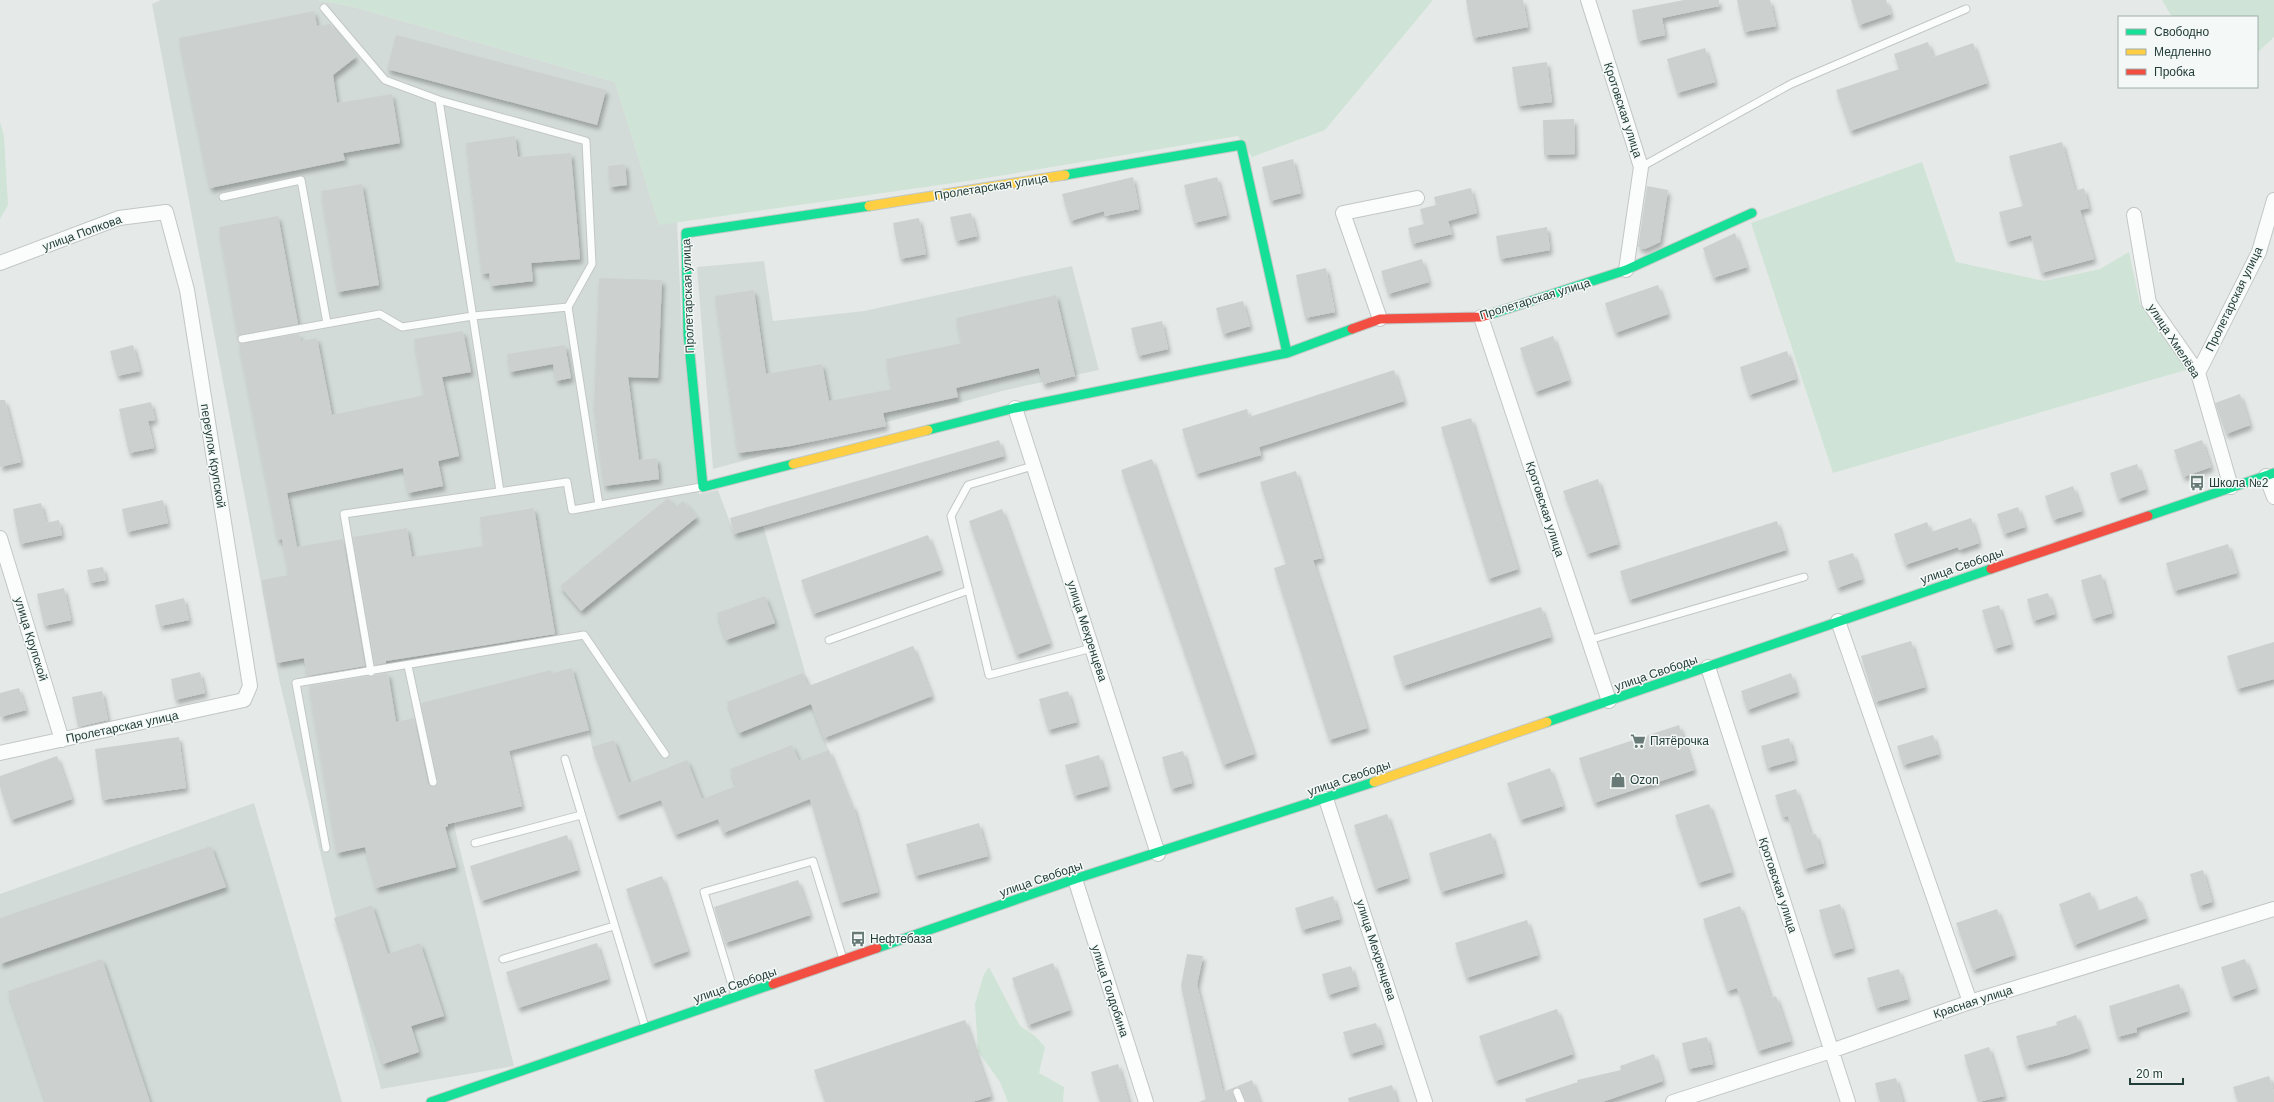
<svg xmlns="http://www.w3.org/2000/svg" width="2274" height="1102" font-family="Arial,sans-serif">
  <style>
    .built { fill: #d3dbd8 }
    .green { fill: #cfe3d6 }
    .building { fill: #ccd1cf; filter: url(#shadow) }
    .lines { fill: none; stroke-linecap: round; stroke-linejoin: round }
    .lane-casing { stroke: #c2c7c5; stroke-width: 9 }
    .street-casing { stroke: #c2c7c5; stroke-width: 16 }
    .fast-casing { stroke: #c1c8c6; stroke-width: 11 }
    .slow-casing { stroke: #c1c8c6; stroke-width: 11 }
    .jam-casing { stroke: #c1c8c6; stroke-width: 11 }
    .lane { stroke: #fbfcfc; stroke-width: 7 }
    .street { stroke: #fbfcfc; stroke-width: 14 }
    .fast { stroke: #16e098; stroke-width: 9 }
    .slow { stroke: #ffcf43; stroke-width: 9 }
    .jam { stroke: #f24e42; stroke-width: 9 }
    .labels { text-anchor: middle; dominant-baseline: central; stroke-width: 3; stroke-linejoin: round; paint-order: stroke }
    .street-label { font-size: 12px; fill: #233d38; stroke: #f4f9f7 }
    .poi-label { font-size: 12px; fill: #233d38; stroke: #f4f9f7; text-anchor: start }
  </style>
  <defs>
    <filter id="shadow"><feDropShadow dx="2.5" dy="4.5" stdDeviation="2" flood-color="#0004"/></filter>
  </defs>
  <rect width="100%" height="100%" fill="#e5eae8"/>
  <path class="built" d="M161 0H318L354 7 615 82 659 224 677 222 682 331 699 494 718 490 734 533 763 525 809 686 913 646 932 696 824 738 843 787 723 833 717 817 675 835 661 799 617 816 592 747 587 724 568 729V736L440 769 514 1066 381 1089 332 902 279 679 152 4Z
    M764 261 773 321 864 311 1072 266 1099 370 1006 390 713 469 697 267Z
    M254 803 342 1102H0V894Z"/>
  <path class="green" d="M318 0H1433L1325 130 1252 157 1238 136 974 180 659 225 615 82 354 7Z
    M2162 0H2274V37L2257 53V17H2172Z
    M0 122 4 136 8 205 0 219Z
    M1922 162 1956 262 2044 281 2100 269 2129 252 2140 304 2189 369 1833 473 1751 223Z
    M989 967 1020 1026 1035 1036 1045 1047 1039 1073 1064 1087 1063 1102H1008L1000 1082 978 1051 975 1004 984 974Z"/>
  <path class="building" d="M1466 0H1523L1528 27 1473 38Z
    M1684 0H1719V6L1662 18 1665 35 1638 41 1632 10Z
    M1737 0H1770L1776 26 1744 32Z
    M1851 0H1886L1891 14 1859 25Z
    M314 11 317 26 330 24 356 57 333 75 337 103 392 94 400 143 343 153 345 160 210 188 179 38Z
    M396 35 606 90 597 125 387 69Z
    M1928 42 1933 57 1973 43 1987 83 1850 131 1836 90 1899 69 1894 54Z
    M1705 48 1715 82 1677 93 1667 59Z
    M1547 62 1552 102 1518 106 1512 67Z
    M1574 119 1575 154 1544 155 1543 120Z
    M515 136 518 157 571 153 580 259 531 263 533 281 491 286 489 273 482 274 466 143Z
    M2062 142 2075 191 2084 188 2089 208 2080 210 2094 259 2041 273 2031 235 2007 242 1999 212 2023 206 2009 156Z
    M1293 159 1301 193 1270 201 1262 167Z
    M625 164 627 185 610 187 608 166Z
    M1133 177 1139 209 1105 216 1104 211 1070 221 1062 194Z
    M1217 177 1227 215 1194 223 1184 185Z
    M362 184 379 285 338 292 321 191Z
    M1647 186 1668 190 1660 242 1645 249 1638 247Z
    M1471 188 1477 213 1448 221 1452 234 1412 244 1408 228 1424 224 1420 209 1436 205 1434 197Z
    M971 213 977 236 956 241 950 217Z
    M278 216 298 324 238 336 219 227Z
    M919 218 926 254 900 259 893 223Z
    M1547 227 1550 250 1500 259 1496 236Z
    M1735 233 1747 267 1713 278 1703 248Z
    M1422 259 1429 282 1388 294 1381 271Z
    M1326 268 1335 312 1305 318 1296 275Z
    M599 278 662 280 658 378 628 377 639 460 657 458 659 479 604 486 594 408Z
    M1658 285 1668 314 1615 333 1605 303Z
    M754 290 766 374 822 364 829 401 892 389 886 359 962 343 956 318 1056 295 1075 376 1043 384 1039 368 956 388 958 397 883 413 886 426 791 446 738 453 715 296Z
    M1243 301 1250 326 1223 334 1216 308Z
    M1162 321 1168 349 1138 356 1131 328Z
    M463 331 471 372 442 377 459 456 438 461 443 486 408 493 403 468 287 493 297 547 343 539 365 666 307 676 304 658 277 663 262 580 289 575 282 539 278 540 239 343 299 334 301 341 317 338 332 415 424 395 414 339Z
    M1553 336 1569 380 1535 392 1520 348Z
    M133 345 140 371 117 376 110 351Z
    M565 345 571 378 556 381 553 364 510 372 507 354Z
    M1787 351 1796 379 1749 395 1740 367Z
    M1394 370 1404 401 1259 447 1261 455 1196 474 1182 429 1247 409 1249 417Z
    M2240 394 2250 425 2226 434 2215 403Z
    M0 400H5L21 462 0 467Z
    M151 402 155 420 148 421 154 448 129 453 119 409Z
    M1471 418 1518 569 1488 579 1441 427Z
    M999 440 1004 456 734 534 730 518Z
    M2202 440 2211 467 2183 477 2174 450Z
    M1152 459 1254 754 1223 765 1121 470Z
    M2137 464 2146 489 2118 499 2110 473Z
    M1296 471 1322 558 1313 560 1367 728 1329 740 1274 568 1286 564 1260 482Z
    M1598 479 1618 544 1587 554 1563 491Z
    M2073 486 2082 511 2053 520 2045 496Z
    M668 498 675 507 683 501 697 517 581 611 560 586Z
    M163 500 168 523 127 532 122 509Z
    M41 503 46 523 59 520 62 535 20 544 13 509Z
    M2018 507 2025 527 2004 534 1997 514Z
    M534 508 555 634 386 661V663L375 665 353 537 407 528 412 557 484 546 480 517Z
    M1002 509 1050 643 1016 655 969 521Z
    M1971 518 1979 543 1959 550 1958 547 1905 565 1894 534 1927 522 1931 532Z
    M1777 521 1786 550 1629 600 1620 571Z
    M928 535 941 570 813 614 801 580Z
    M2228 544 2237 573 2174 591 2166 563Z
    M1853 553 1862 579 1837 588 1828 561Z
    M103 567 106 580 90 583 87 570Z
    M2101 574 2112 613 2092 619 2081 580Z
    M64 588 71 620 44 626 37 594Z
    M2048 593 2055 614 2033 621 2027 599Z
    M765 596 775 623 726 640 717 613Z
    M184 598 189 620 160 626 155 605Z
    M1999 605 2011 644 1994 649 1982 610Z
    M1541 607 1551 637 1403 686 1393 656Z
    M1911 641 1925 687 1875 702 1861 656Z
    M2274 642V679L2237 689 2227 656Z
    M913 646 932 696 824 738 811 704 739 733 727 702 803 673 809 686Z
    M572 668 589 730 509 751 522 806 448 824V826L445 827 456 867 376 888 365 847 337 853 309 686 388 673 396 722 414 718 428 783 434 787 438 781 421 703 551 670 552 673Z
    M200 672 205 693 175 700 171 679Z
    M1791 673 1797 692 1747 710 1741 691Z
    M19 688 26 710 0 717V693Z
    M102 691 108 720 78 727 72 697Z
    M1068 691 1077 722 1048 730 1039 699Z
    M1679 725 1694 770 1594 803 1579 758Z
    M1933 735 1939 754 1903 765 1897 746Z
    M179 737 186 788 102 800 95 749Z
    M1789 738 1795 760 1767 768 1761 746Z
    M614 740 629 783 687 760 702 799 736 786 730 769 792 745 799 761 829 750 851 805H853L878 892 840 903 810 799 723 833 718 819 675 835 661 800 617 816 592 747Z
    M1183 751 1192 783 1171 789 1162 757Z
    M1099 755 1108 786 1074 796 1065 765Z
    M57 756 72 799 11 820 0 787V776Z
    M1550 768 1563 806 1520 820 1507 783Z
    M1796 789 1811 835 1816 834 1824 863 1804 869 1788 816 1782 817 1775 795Z
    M1709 804 1732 872 1698 883 1675 815Z
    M1387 814 1408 878 1375 889 1354 825Z
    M979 823 988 856 915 876 906 844Z
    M1491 833 1503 873 1441 892 1429 853Z
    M567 835 578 870 481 901 470 866Z
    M211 846 226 887 0 964V918Z
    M2203 870 2212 902 2199 906 2190 874Z
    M662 876 688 951 652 964 626 889Z
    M798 880 810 915 725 943 714 907Z
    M2090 892 2097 911 2137 896 2146 918 2074 945 2059 904Z
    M1333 896 1340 919 1302 930 1295 908Z
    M1840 904 1853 948 1832 954 1819 910Z
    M372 905 388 954 420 943 444 1016 411 1026 419 1052 383 1064 334 918Z
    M1740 906 1771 998 1776 996 1791 1041 1758 1051 1737 988 1727 991 1703 919Z
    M1997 909 2014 955 1973 970 1956 923Z
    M1527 920 1538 955 1466 978 1455 943Z
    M597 943 608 979 518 1008 506 972Z
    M1187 954 1203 956 1197 985 1223 1092 1252 1080 1260 1102H1246L1241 1090 1237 1087 1232 1092 1236 1102H1199L1206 1099 1181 986Z
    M102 959 150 1102H46L8 991Z
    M2245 959 2256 988 2231 997 2221 967Z
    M1053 963 1070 1010 1028 1025 1012 978Z
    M1351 966 1357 986 1328 995 1322 974Z
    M1899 969 1908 999 1876 1008 1867 978Z
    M2179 984 2188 1011 2136 1028 2137 1032 2117 1037 2109 1006Z
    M1557 1009 1573 1054 1495 1081 1479 1036Z
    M2076 1015 2088 1048 2068 1055 2025 1066 2016 1036 2057 1025 2056 1022Z
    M965 1020 991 1096 972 1102H825L814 1070Z
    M1376 1023 1383 1044 1350 1054 1343 1032Z
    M1707 1037 1713 1064 1688 1069 1682 1043Z
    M1989 1047 2004 1096 1978 1102 1964 1055Z
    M1654 1054 1663 1081 1602 1102H1526L1525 1099 1578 1082 1577 1080 1621 1070 1620 1066Z
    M1118 1064 1129 1102H1100L1091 1072Z
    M2269 1076 2274 1092V1102H2238L2233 1087Z
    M1896 1078 1903 1102H1880L1875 1083Z
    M1392 1085 1397 1102H1349L1348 1098Z"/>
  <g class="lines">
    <g class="lane-casing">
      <path id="lane" d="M439 100 500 491
        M1641 167 1791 84 1966 9
        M223 197 301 180 327 323
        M568 307 599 505
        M242 339 380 314 402 327 473 316 568 307 592 264 586 141 439 100 385 80 324 8
        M1033 466 968 485 951 516 989 675 1092 648
        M829 640 969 590
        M1589 640 1804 577
        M408 666 433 782
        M371 672 344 514 567 482 572 510 701 487
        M565 759 645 1027
        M475 843 581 815
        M326 848 296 683 584 635 665 754
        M503 959 614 926
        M735 995 704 892 813 861 843 959
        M1237 1092 1241 1102"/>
    </g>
    <g class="street-casing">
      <path id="street" d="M1588 0 1641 167 1626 270
        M2134 215 2149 303 2198 373 2231 487
        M0 263 119 218 166 212 187 290 250 686 244 700 0 753
        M1481 317 1609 701
        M1380 319 1343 213 1417 198
        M2198 373 2259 252 2274 200
        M1015 408 1158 854
        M2266 476 2274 497
        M0 538 62 740
        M1838 621 1970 1002
        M1708 667 1848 1102
        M1326 799 1425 1102
        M1075 879 1146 1102
        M1673 1102 1831 1051 1970 1002 2274 909"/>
    </g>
    <g class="fast-casing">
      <path id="fast" d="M1065 175 1241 145 1287 353
        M1491 314 1626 270 1752 213
        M928 430 1015 408 1287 353 1352 329
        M793 464 703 487 688 334 686 233 869 206
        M2148 516 2274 473
        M1547 722 1991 569
        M877 948 1075 879 1374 782
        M431 1102 773 984"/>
    </g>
    <g class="slow-casing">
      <path id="slow" d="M869 206 1065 175
        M793 464 928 430
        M1374 782 1547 722"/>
    </g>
    <g class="jam-casing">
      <path id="jam" d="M1352 329 1380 319 1481 317 1491 314
        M1991 569 2148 516
        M773 984 877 948"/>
    </g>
    <use href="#lane" class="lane"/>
    <use href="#street" class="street"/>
    <use href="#fast" class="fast"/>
    <use href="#slow" class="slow"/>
    <use href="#jam" class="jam"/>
  </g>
  <defs>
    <g id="bus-bare" transform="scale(1.2)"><path d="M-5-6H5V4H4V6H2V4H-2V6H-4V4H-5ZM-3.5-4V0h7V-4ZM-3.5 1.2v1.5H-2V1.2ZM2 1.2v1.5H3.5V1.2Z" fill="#677a76" stroke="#f4f9f7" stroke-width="2.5" paint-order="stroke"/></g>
    <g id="supermarket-bare" transform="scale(1.2)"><path d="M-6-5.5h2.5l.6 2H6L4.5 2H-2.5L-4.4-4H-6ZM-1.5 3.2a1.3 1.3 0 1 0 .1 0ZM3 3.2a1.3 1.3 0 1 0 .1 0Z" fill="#677a76" stroke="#f4f9f7" stroke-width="2.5" paint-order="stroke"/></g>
    <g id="shop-bare" transform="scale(1.2)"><path d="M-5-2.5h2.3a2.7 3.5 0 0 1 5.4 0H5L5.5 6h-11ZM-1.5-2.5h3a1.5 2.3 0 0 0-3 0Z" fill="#677a76" stroke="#f4f9f7" stroke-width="2.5" paint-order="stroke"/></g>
  </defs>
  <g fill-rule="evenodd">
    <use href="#bus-bare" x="2197" y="483"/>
    <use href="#supermarket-bare" x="1638" y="741"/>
    <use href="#shop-bare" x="1618" y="780"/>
    <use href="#bus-bare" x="858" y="939"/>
  </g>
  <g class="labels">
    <g class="street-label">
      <text transform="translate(1623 110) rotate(72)">Кротовская улица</text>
      <text transform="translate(991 187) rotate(-9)">Пролетарская улица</text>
      <text transform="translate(82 233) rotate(-20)">улица Попкова</text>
      <text transform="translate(688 296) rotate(-92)">Пролетарская улица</text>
      <text transform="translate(1535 299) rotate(-17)">Пролетарская улица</text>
      <text transform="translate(2234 299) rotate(-64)">Пролетарская улица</text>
      <text transform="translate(2174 341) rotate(57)">улица Хмелёва</text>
      <text transform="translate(213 456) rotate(81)">переулок Крупской</text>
      <text transform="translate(1545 509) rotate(72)">Кротовская улица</text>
      <text transform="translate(1962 566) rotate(-19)">улица Свободы</text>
      <text transform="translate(1087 631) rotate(72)">улица Мехренцева</text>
      <text transform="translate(31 639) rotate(73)">улица Крупской</text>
      <text transform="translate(1656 673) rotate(-19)">улица Свободы</text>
      <text transform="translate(122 727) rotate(-12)">Пролетарская улица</text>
      <text transform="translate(1349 778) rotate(-19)">улица Свободы</text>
      <text transform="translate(1041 879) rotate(-19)">улица Свободы</text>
      <text transform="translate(1778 885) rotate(72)">Кротовская улица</text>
      <text transform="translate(1376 950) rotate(72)">улица Мехренцева</text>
      <text transform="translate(735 985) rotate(-19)">улица Свободы</text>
      <text transform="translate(1110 991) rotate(72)">улица Голдобина</text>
      <text transform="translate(1973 1002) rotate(-18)">Красная улица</text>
    </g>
    <g class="poi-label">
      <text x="2209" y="483">Школа №2</text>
      <text x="1650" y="741">Пятёрочка</text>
      <text x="1630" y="780">Ozon</text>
      <text x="870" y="939">Нефтебаза</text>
    </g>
  </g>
  <rect x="2118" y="16" width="140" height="72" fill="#f4f9f7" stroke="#a0aeab"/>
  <rect x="2126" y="29" width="20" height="6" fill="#16e098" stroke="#a0aeab"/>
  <text x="2154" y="36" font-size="12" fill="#233d38">Свободно</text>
  <rect x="2126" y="49" width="20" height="6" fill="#ffcf43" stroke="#a0aeab"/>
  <text x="2154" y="56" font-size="12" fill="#233d38">Медленно</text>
  <rect x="2126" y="69" width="20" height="6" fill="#f24e42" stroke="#a0aeab"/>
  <text x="2154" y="76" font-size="12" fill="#233d38">Пробка</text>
  <path d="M2130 1078v6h53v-6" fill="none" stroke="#233d38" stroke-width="2"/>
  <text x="2136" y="1078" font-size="12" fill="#233d38" stroke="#f4f9f7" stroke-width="3" paint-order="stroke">20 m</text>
</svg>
